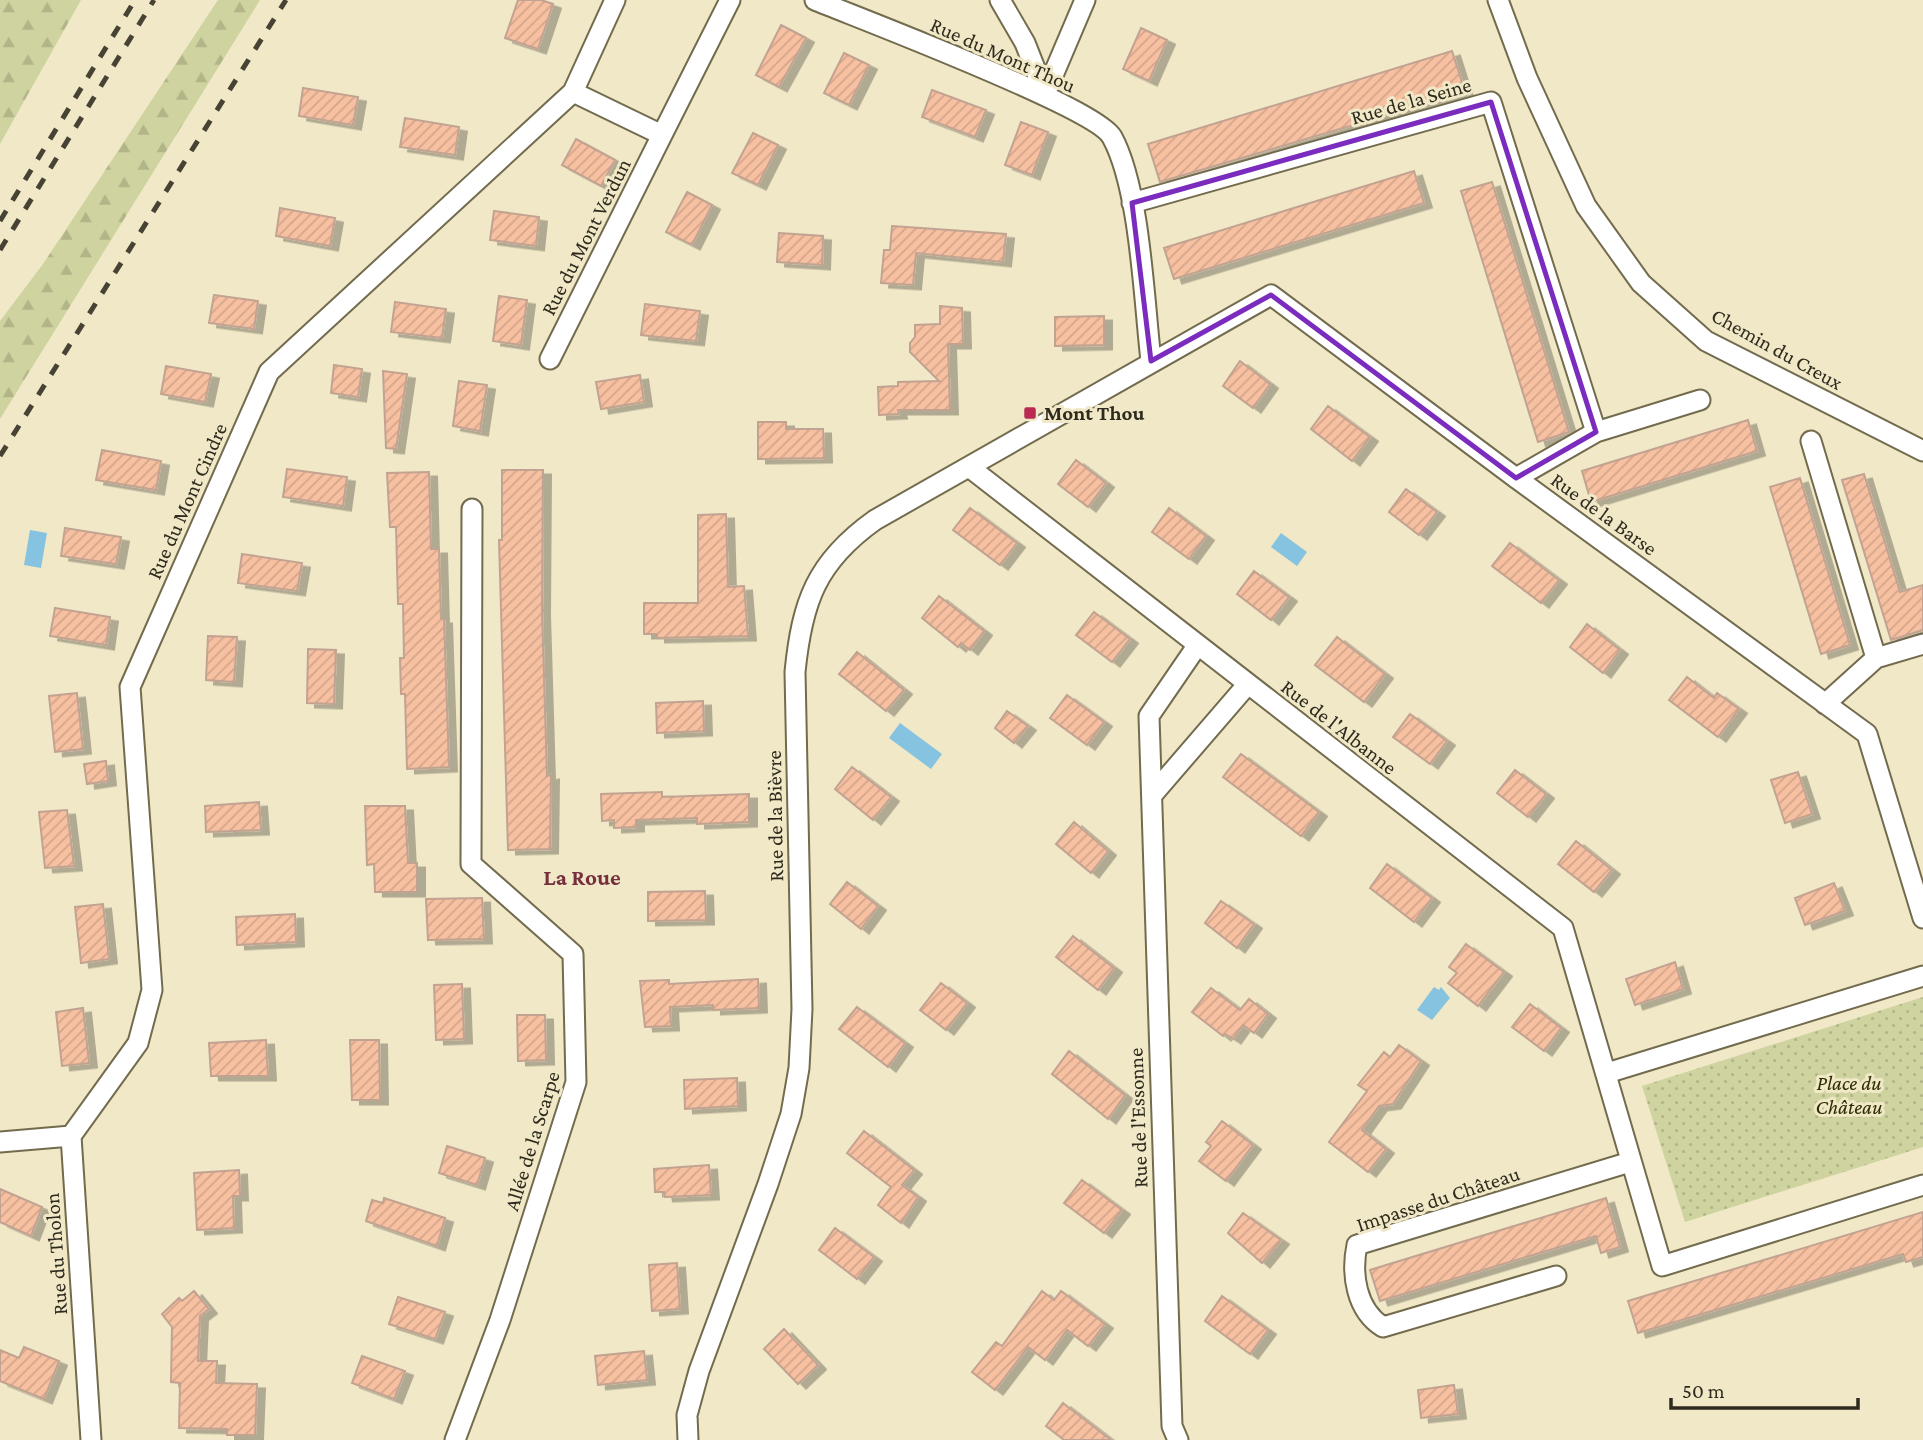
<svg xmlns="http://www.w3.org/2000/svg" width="1923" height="1440" font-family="'Crimson Pro',serif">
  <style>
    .green { fill: url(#green-dots) }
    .forest { fill: url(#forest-firs) }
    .water { fill: #85c3e0 }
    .building { fill: url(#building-hatch); stroke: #c2a392; stroke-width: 2; filter: url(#shadow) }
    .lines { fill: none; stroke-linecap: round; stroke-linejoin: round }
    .minor-casing { stroke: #726b4e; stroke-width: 23 }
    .minor { stroke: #fff; stroke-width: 19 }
    .rail { stroke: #474334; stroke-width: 5; stroke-dasharray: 12 12; stroke-linecap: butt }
    .marked { fill: none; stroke: #7b2cbf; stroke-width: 5; stroke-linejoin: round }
    .poi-dot { fill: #ba2a53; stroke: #f0e8c7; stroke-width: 2.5 }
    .labels { text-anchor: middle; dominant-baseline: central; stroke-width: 6; stroke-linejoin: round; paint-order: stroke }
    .street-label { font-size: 21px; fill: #2e2b1e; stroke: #f0e8c7 }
    .poi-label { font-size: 21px; font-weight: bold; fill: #2e2b1e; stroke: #f0e8c7; text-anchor: start }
    .park-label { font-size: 21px; font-style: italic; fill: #2c2d00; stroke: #f0e8c7 }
    .neighbourhood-label { font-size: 23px; font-weight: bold; fill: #752f3d; stroke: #f0e8c7 }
  </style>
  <defs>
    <pattern id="green-dots" width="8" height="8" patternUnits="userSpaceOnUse" patternTransform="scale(1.75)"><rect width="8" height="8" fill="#cfd39f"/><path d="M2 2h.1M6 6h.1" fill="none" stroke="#b2b588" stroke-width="1.8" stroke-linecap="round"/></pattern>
    <pattern id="forest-firs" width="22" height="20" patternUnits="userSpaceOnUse" patternTransform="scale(1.75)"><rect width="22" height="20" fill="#cfd39f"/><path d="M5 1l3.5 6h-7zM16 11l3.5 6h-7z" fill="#b2b588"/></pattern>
    <pattern id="building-hatch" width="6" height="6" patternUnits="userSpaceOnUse" patternTransform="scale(1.75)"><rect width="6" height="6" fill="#f7c0a1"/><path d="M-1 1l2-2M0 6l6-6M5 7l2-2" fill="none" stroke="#d4a58a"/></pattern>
    <filter id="shadow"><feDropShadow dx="8" dy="4.5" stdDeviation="0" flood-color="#0004"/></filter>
  </defs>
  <rect width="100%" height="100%" fill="#f0e8c7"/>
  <path class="green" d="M1923 997V1147L1685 1222 1642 1086Z"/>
  <path class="forest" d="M0 0H81L0 144Z
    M218 0H260L0 419V321L43 264Z"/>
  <path class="water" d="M30 530 47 533 41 568 24 565Z
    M1281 533 1307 552 1297 566 1271 547Z
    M900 723 942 754 931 769 889 738Z
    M1434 987 1439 990 1441 987 1450 998 1432 1020 1417 1010Z"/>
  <path class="building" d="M518 0H541L553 4 538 49 505 38Z
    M781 25 806 38 779 87 756 75Z
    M1141 28 1167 40 1149 81 1123 69Z
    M1452 51 1465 92 1160 182 1148 144Z
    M844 53 869 65 849 105 824 93Z
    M303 88 358 97 353 125 299 116Z
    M932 90 986 110 975 137 922 117Z
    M405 118 459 127 455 155 400 147Z
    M1021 122 1048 132 1032 175 1005 165Z
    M753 133 778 145 758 185 732 173Z
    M576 139 615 160 601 186 562 165Z
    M1414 171 1424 203 1174 279 1164 248Z
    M1492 182 1569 432 1538 442 1461 191Z
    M687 192 712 205 692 245 666 232Z
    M280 208 335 218 330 246 276 236Z
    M494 211 539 217 536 246 490 240Z
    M892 226 1006 234 1003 262 916 253 913 285 881 283 884 250H890Z
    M779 233 823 236 822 265 777 262Z
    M214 295 258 301 254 329 209 323Z
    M499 296 527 300 521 345 493 341Z
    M395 302 446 309 442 338 391 332Z
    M645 304 700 311 696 341 641 335Z
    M940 306 962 308 963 344H948L950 410H898L899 414 879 415 878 387 898 386V382L939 381 910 352V343L915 337V325L940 324Z
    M1104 316V345L1055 346V317Z
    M1240 361 1270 384 1253 408 1223 386Z
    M334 365 362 369 358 397 331 393Z
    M166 366 211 374 205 402 161 394Z
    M383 371 407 374 396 449 386 448Z
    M640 375 644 402 601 409 596 382Z
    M459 381 487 385 480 431 453 426Z
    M1328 406 1370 437 1352 461 1311 429Z
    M1748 420 1757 451 1591 502 1582 471Z
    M758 422H786V429H823L824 458 758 459Z
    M102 450 161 461 156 490 96 480Z
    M1076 460 1106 483 1088 507 1058 484Z
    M287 469 347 477 343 506 283 497Z
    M502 470H543L542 611 547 776 551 775 550 849 508 850 499 540H502Z
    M429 472 431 549H439L441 619H444L449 767 407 769 405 694H401L400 658H404L403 604H398L396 527H390L387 473Z
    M1864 474 1900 592 1923 585V630L1891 640 1842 480Z
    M1800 478 1850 645 1821 654 1770 487Z
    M1406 489 1437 512 1419 535 1389 512Z
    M970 508 1017 543 1000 565 953 530Z
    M1169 508 1206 536 1189 559 1152 532Z
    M726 514 728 587 744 586 748 636 657 638V634H644V603H698V515Z
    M65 528 121 537 116 564 61 556Z
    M1510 543 1559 580 1541 603 1492 566Z
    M242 554 302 563 297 591 238 583Z
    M1254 571 1289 597 1271 620 1237 594Z
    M939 596 984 631 970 650 961 643 958 647 922 618Z
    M55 608 110 617 106 645 50 636Z
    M1094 612 1130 639 1112 662 1076 635Z
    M1587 624 1620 650 1603 673 1570 647Z
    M208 636 237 637 234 682 206 680Z
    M1337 637 1385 674 1364 702 1315 665Z
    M308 649 336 650 334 704 307 703Z
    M857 652 904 690 886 711 839 674Z
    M1687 677 1714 698 1717 693 1739 709 1718 737 1669 700Z
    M77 693 83 749 55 752 49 696Z
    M1067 695 1104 722 1087 745 1050 718Z
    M703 701 704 731 657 733 656 703Z
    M1007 711 1028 726 1014 743 995 728Z
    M1410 714 1447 741 1430 764 1393 737Z
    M1241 754 1319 812 1301 836 1223 777Z
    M106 761 108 781 87 784 84 764Z
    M852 767 891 797 873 820 835 789Z
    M1515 770 1546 794 1528 817 1497 793Z
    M1798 772 1812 814 1785 823 1771 780Z
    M662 792V797L749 794V822L697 824V818L636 820V827L614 828V820L602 821 601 794Z
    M259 802 261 830 206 832 205 806Z
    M365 806H405L408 863H417V892H375L374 864 367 865Z
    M67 810 74 866 45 868 39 812Z
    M1074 822 1108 851 1091 873 1056 844Z
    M1576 841 1612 870 1594 892 1558 864Z
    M1387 864 1432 898 1414 922 1370 888Z
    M847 882 878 906 861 929 830 904Z
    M1834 883 1845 911 1805 925 1795 898Z
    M705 891 706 920 648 921V892Z
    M482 898 484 939 428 940 426 899Z
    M1221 901 1254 924 1237 948 1205 923Z
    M103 904 109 959 81 963 75 907Z
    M295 914 296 942 237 945 236 917Z
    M1073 936 1114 968 1098 990 1056 957Z
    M1466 944 1504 972 1478 1006 1448 983 1457 973 1449 967Z
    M1675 962 1683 989 1635 1005 1626 979Z
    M758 979 759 1008 713 1010V1005L670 1007 671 1026 645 1027 640 981 669 980V984Z
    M941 983 967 1003 946 1030 920 1010Z
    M462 984 464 1039 436 1040 434 985Z
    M1211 988 1240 1010 1249 999 1268 1014 1254 1033 1243 1025 1233 1039 1225 1034 1223 1036 1192 1012Z
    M1530 1004 1561 1028 1544 1051 1512 1027Z
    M857 1007 905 1043 888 1067 839 1029Z
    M83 1008 89 1063 62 1066 56 1012Z
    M517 1015H545L546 1060 518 1061Z
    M266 1040 268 1076H211L209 1043Z
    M350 1040H379L380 1100H352Z
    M1399 1045 1421 1061 1393 1104 1379 1106 1362 1130 1386 1149 1368 1172 1329 1142 1367 1091 1358 1085 1384 1052 1390 1057Z
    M1069 1051 1125 1095 1108 1119 1052 1074Z
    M737 1078 738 1106 685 1109 684 1080Z
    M1222 1121 1253 1145 1226 1181 1199 1161 1211 1146 1206 1142Z
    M864 1131 914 1170 902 1185 918 1197 901 1223 878 1205 891 1187 847 1153Z
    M447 1146 485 1158 477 1185 439 1173Z
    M709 1165 711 1195 665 1197 664 1192H655L654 1169Z
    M239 1170 240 1196H233L234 1228 197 1230 194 1173Z
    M1082 1180 1122 1210 1104 1233 1064 1203Z
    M0 1189 42 1207 31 1236 0 1222Z
    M384 1198 445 1218 437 1246 366 1221 372 1200 383 1203Z
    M1606 1198 1620 1247 1601 1253 1596 1236 1380 1301 1370 1270Z
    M1923 1212V1257L1906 1262 1903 1254 1638 1333 1628 1301Z
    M1243 1213 1281 1240 1262 1263 1228 1233Z
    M835 1228 874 1257 857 1279 819 1250Z
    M677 1263 680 1309 652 1311 649 1265Z
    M194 1291 209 1309 200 1316 198 1361H217L216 1383 257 1384 255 1435H227V1429L179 1428 180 1383 171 1382 172 1327 162 1314 179 1298 182 1301Z
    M1042 1291 1054 1300 1061 1291 1105 1324 1088 1346 1067 1330 1045 1360 1028 1347 995 1390 972 1372 996 1342 1002 1346Z
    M1222 1296 1268 1330 1250 1354 1205 1321Z
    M398 1297 445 1312 435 1339 389 1324Z
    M784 1329 818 1365 798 1384 764 1349Z
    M24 1347 59 1361 44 1399 0 1381V1350L19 1358Z
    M644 1351 647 1380 598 1385 595 1356Z
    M362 1356 405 1371 394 1399 352 1383Z
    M1454 1385 1458 1414 1421 1418 1418 1390Z
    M1063 1403 1111 1440H1064L1046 1426Z"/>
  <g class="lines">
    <g class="minor-casing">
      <path id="minor" d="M815 0C861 19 1095 107 1112 137 1140 188 1144 300 1151 361
        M1000 0 1025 43 1045 94
        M1498 0 1527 78 1586 206 1641 283 1706 341 1923 451
        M573 92 662 135 730 0
        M1045 94 1085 0
        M1132 203 1491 102 1596 432
        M550 359 662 135
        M1811 441 1876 658
        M969 467 1563 928 1662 1266 1923 1185
        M1516 478 1596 432 1700 400
        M1825 704 1876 658 1923 644
        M1153 794 1247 685
        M1607 1073 1923 976
        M71 1136 138 1043 152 990 130 687 269 372 573 92 615 0
        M0 1142 71 1136 91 1440
        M1556 1276 1383 1327C1356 1310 1351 1274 1357 1245L1630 1162
        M455 1440 500 1320 576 1082 573 954 471 864 472 509
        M688 1440 687 1415 699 1371 768 1184 791 1114 799 1068 802 1009 795 672C802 602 816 562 875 520L1271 295 1516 478 1867 734 1923 918
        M1178 1440 1172 1426 1149 716 1197 646"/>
    </g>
    <use href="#minor" class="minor"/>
    <path class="rail" d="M0 221 135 0
      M0 250 154 0
      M0 456 286 0"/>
  </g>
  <path class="marked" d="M1491 102 1596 432 1516 478 1271 295 1151 361 1132 203Z"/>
  <rect class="poi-dot" x="1023" y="406" width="14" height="14" rx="3.5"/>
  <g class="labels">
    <g class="street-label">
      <text transform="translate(1003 55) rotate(24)">Rue du Mont Thou</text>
      <text transform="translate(1411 101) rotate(-16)">Rue de la Seine</text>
      <text transform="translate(586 237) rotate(-63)">Rue du Mont Verdun</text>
      <text transform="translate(1777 349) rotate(29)">Chemin du Creux</text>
      <text transform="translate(187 501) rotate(-66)">Rue du Mont Cindre</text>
      <text transform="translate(1604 514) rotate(36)">Rue de la Barse</text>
      <text transform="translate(1339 727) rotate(38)">Rue de l'Albanne</text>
      <text transform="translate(775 816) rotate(-91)">Rue de la Bièvre</text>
      <text transform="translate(1138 1118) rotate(-92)">Rue de l'Essonne</text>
      <text transform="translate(532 1141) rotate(-73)">Allée de la Scarpe</text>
      <text transform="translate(1438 1199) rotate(-18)">Impasse du Château</text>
      <text transform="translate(56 1254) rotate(-94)">Rue du Tholon</text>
    </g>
    <g class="poi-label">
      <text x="1044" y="413">Mont Thou</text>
    </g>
    <g class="park-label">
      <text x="1849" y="1083">Place du<tspan x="1849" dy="24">Château</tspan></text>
    </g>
    <g class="neighbourhood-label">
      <text x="582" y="877">La Roue</text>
    </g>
  </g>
  <path d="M1671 1398v10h187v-10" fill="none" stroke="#2e2b1e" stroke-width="3.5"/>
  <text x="1682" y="1398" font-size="21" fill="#2e2b1e" stroke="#f0e8c7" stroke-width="5" paint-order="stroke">50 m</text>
</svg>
